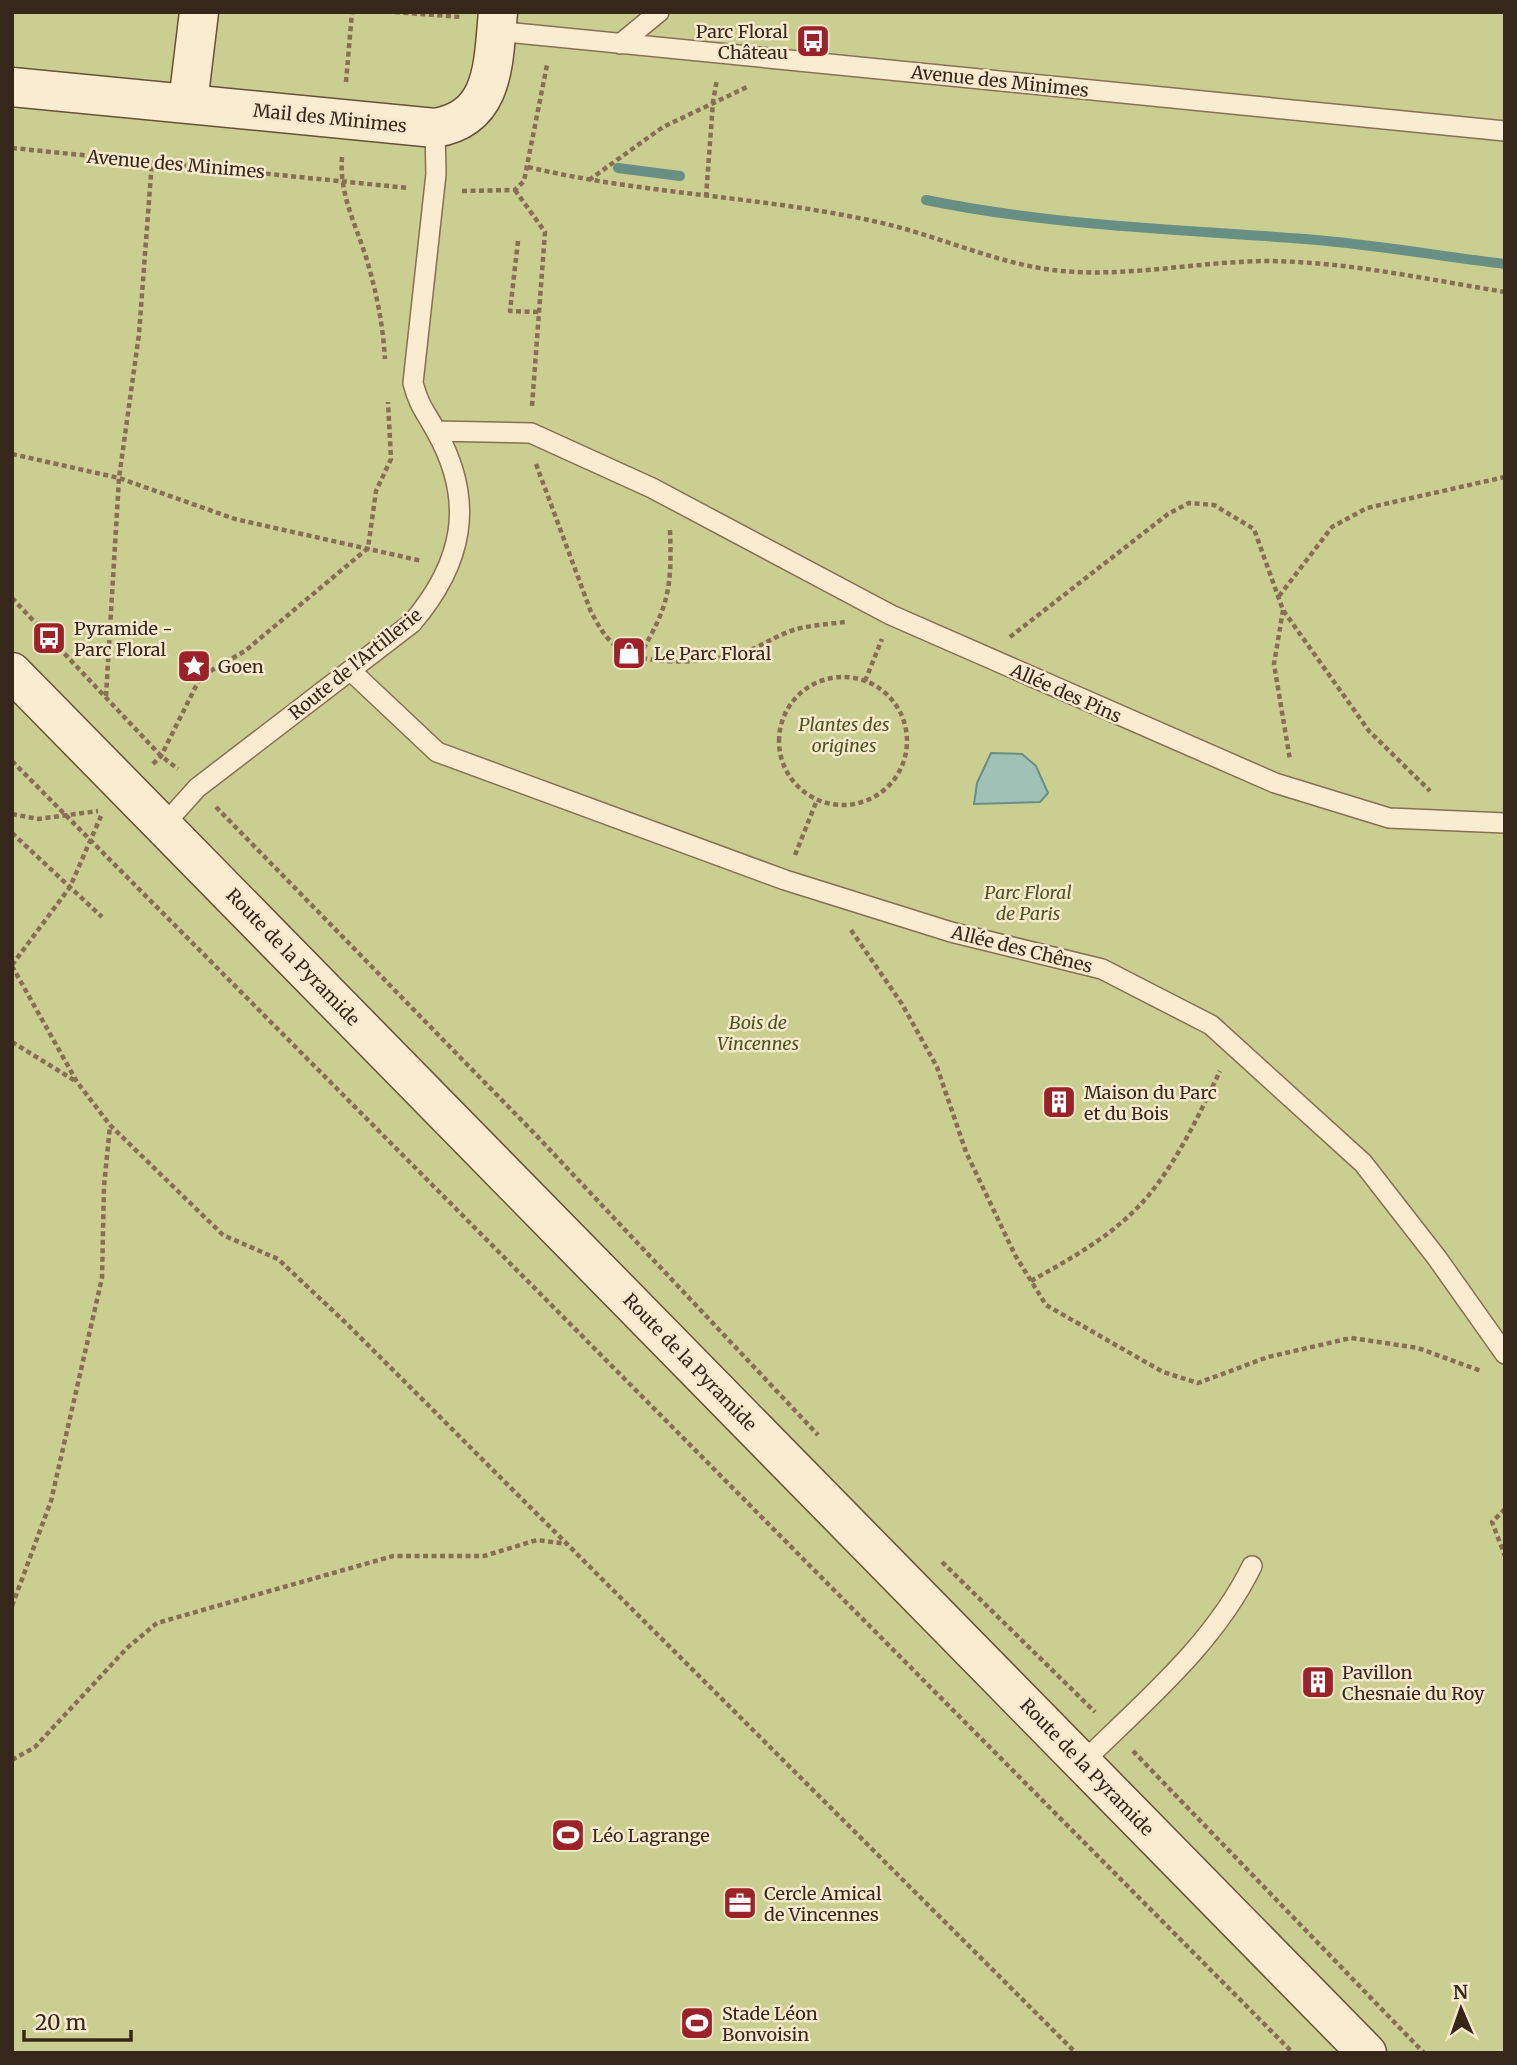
<svg xmlns="http://www.w3.org/2000/svg" width="1517" height="2065" font-family="Merriweather,serif">
  <style>
    .green { fill: #cace91 }
    .water { fill: #a1c1b6; stroke: #688f83; stroke-width: 2 }
    .lines { fill: none; stroke-linecap: round; stroke-linejoin: round }
    .stream { stroke: #688f83; stroke-width: 10 }
    .lane-casing { stroke: #896e55; stroke-width: 22 }
    .secondary-casing { stroke: #6a4f39; stroke-width: 41 }
    .path { stroke: #896e55; stroke-width: 4.5; stroke-dasharray: 5 3.5; stroke-linecap: butt }
    .lane { stroke: #faecd0; stroke-width: 19 }
    .secondary { stroke: #faecd0; stroke-width: 38 }
    .labels { text-anchor: middle; dominant-baseline: central; stroke-width: 5; stroke-linejoin: round; paint-order: stroke }
    .poi-label { font-size: 18px; fill: #37271b; stroke: #f7e9cd; text-anchor: start }
    .street-label { font-size: 18px; fill: #37271b; stroke: #f7e9cd }
    .park-label { font-size: 18px; font-style: italic; fill: #4a5520; stroke: #f7e9cd }
  </style>
  <rect width="100%" height="100%" fill="#f0debd"/>
  <path class="green" d="M12 12H1505V2053H12Z"/>
  <path class="water" d="M991 753 1022 754 1036 766 1048 793 1040 802 974 804 977 783Z"/>
  <g class="lines">
    <path class="stream" d="M618 168 680 176
      M926 200C1053 226 1176 229 1305 239 1372 244 1438 256 1505 264"/>
    <g class="lane-casing">
      <path id="lane" d="M496 31 1505 131
        M620 44 659 12
        M436 431 531 433 652 488 891 615 1275 783 1389 818 1505 823
        M351 671 437 752 785 880 951 932 1102 969 1211 1025 1363 1163 1437 1258 1505 1354
        M162 827 197 788 412 623C463 563 476 502 436 431 425 411 419 406 413 383L436 174 435 128
        M1083 1762C1144 1702 1214 1644 1252 1566"/>
    </g>
    <g class="secondary-casing">
      <path id="secondary" d="M12 87 435 128C496 118 493 62 498 12
        M188 103 199 12
        M12 672 1367 2053"/>
    </g>
    <path class="path" d="M395 12 461 17
      M346 82 352 12
      M12 148 408 188
      M342 157C339 193 355 223 366 257 376 290 383 324 385 359
      M528 167C641 194 759 196 873 221 936 234 997 265 1062 271 1129 277 1197 262 1263 261 1344 261 1425 279 1505 292
      M589 180 663 127 747 87
      M515 190 545 232 532 406
      M462 191 515 190 524 181 547 65
      M706 197 713 102 717 79
      M518 241 510 311 539 312
      M12 454 119 478 235 519 422 561
      M536 464 591 612C598 624 604 637 616 646 644 669 710 662 742 653 761 647 778 634 797 629 812 625 829 624 845 622
      M1279 596 1332 527 1367 508 1505 477
      M12 598 161 756 178 769
      M1283 610 1274 664 1290 760
      M1010 637 1168 514 1189 503 1214 505 1254 529 1283 610 1369 731 1430 791
      M639 656C669 606 672 588 670 530
      M779 741a64 64 0 1 1 128 0a64 64 0 1 1-128 0Z
      M865 681 882 639
      M106 696 119 478 139 334 152 161
      M12 761 1293 2053
      M153 764 161 756 198 682 212 670 245 651 368 548 376 491 391 459 388 402
      M216 807 535 1134 818 1435
      M12 814 38 819 98 811
      M12 833 102 917
      M795 855 817 800
      M851 930 902 1004 937 1067 966 1152 1015 1255 1046 1305 1163 1372 1198 1383 1268 1357 1351 1338 1418 1348 1481 1371
      M12 965 70 887 101 816
      M12 966 77 1082 110 1125 223 1235 278 1259 346 1323 1076 2053
      M12 1042 77 1082
      M1031 1281C1068 1260 1107 1239 1137 1208 1172 1173 1199 1115 1220 1071
      M1505 1509 1492 1522 1505 1556
      M942 1562 1095 1712
      M12 1606 51 1501 102 1278 104 1186 110 1126
      M1133 1751 1424 2053
      M12 1760 35 1747 127 1648 157 1623 393 1556H484L537 1540 567 1544"/>
    <use href="#lane" class="lane"/>
    <use href="#secondary" class="secondary"/>
  </g>
  <defs>
    <g id="bus-square" transform="scale(1.75)"><rect x="-9" y="-9" width="18" height="18" rx="4" fill="#9b2229" stroke="#f7e9cd"/><path d="M-5-6H5V4H4V6H2V4H-2V6H-4V4H-5ZM-3.5-4V0h7V-4ZM-3.5 1.2v1.5H-2V1.2ZM2 1.2v1.5H3.5V1.2Z" fill="#fff"/></g>
    <g id="shop-square" transform="scale(1.75)"><rect x="-9" y="-9" width="18" height="18" rx="4" fill="#9b2229" stroke="#f7e9cd"/><path d="M-5-2.5h2.3a2.7 3.5 0 0 1 5.4 0H5L5.5 6h-11ZM-1.5-2.5h3a1.5 2.3 0 0 0-3 0Z" fill="#fff"/></g>
    <g id="sight-square" transform="scale(1.75)"><rect x="-9" y="-9" width="18" height="18" rx="4" fill="#9b2229" stroke="#f7e9cd"/><path d="M0-6L1.8-2.2L6-1.7L2.9 1.2L3.7 5.4L0 3.3L-3.7 5.4L-2.9 1.2L-6-1.7L-1.8-2.2Z" fill="#fff"/></g>
    <g id="building-square" transform="scale(1.75)"><rect x="-9" y="-9" width="18" height="18" rx="4" fill="#9b2229" stroke="#f7e9cd"/><path d="M-4-6H4V6H1V3H-1V6H-4ZM-2.5-4.3h1.7v1.8h-1.7ZM.8-4.3h1.7v1.8H.8ZM-2.5-1h1.7V.8h-1.7ZM.8-1h1.7V.8H.8Z" fill="#fff"/></g>
    <g id="stadium-square" transform="scale(1.75)"><rect x="-9" y="-9" width="18" height="18" rx="4" fill="#9b2229" stroke="#f7e9cd"/><path d="M0-5a6.5 5 0 1 0 0 10a6.5 5 0 1 0 0-10ZM-3.5-1.8h7v3.6h-7Z" fill="#fff"/></g>
    <g id="office-square" transform="scale(1.75)"><rect x="-9" y="-9" width="18" height="18" rx="4" fill="#9b2229" stroke="#f7e9cd"/><path d="M-6-3h4V-5.5h4V-3h4V5H-6ZM-1-4.5V-3h2v-1.5ZM-6 0V1H6V0Z" fill="#fff"/></g>
  </defs>
  <g fill-rule="evenodd">
    <use href="#bus-square" x="813" y="41"/>
    <use href="#bus-square" x="49" y="638"/>
    <use href="#shop-square" x="629" y="653"/>
    <use href="#sight-square" x="194" y="666"/>
    <use href="#building-square" x="1059" y="1102"/>
    <use href="#building-square" x="1318" y="1682"/>
    <use href="#stadium-square" x="568" y="1835"/>
    <use href="#office-square" x="740" y="1903"/>
    <use href="#stadium-square" x="697" y="2023"/>
  </g>
  <g class="labels">
    <g class="poi-label">
      <text x="788" y="31" text-anchor="end">Parc Floral<tspan x="788" dy="21">Château</tspan></text>
      <text x="74" y="628">Pyramide -<tspan x="74" dy="21">Parc Floral</tspan></text>
      <text x="654" y="653">Le Parc Floral</text>
      <text x="218" y="666">Goen</text>
      <text x="1084" y="1092">Maison du Parc<tspan x="1084" dy="21">et du Bois</tspan></text>
      <text x="1342" y="1672">Pavillon<tspan x="1342" dy="21">Chesnaie du Roy</tspan></text>
      <text x="592" y="1835">Léo Lagrange</text>
      <text x="764" y="1893">Cercle Amical<tspan x="764" dy="21">de Vincennes</tspan></text>
      <text x="722" y="2013">Stade Léon<tspan x="722" dy="21">Bonvoisin</tspan></text>
    </g>
    <g class="street-label">
      <text transform="translate(1000 81) rotate(6)">Avenue des Minimes</text>
      <text transform="translate(330 118) rotate(6)">Mail des Minimes</text>
      <text transform="translate(176 164) rotate(5)">Avenue des Minimes</text>
      <text transform="translate(355 664) rotate(-39)">Route de l'Artillerie</text>
      <text transform="translate(1066 693) rotate(24)">Allée des Pins</text>
      <text transform="translate(1022 949) rotate(14)">Allée des Chênes</text>
      <text transform="translate(293 957) rotate(46)">Route de la Pyramide</text>
      <text transform="translate(690 1362) rotate(46)">Route de la Pyramide</text>
      <text transform="translate(1087 1767) rotate(46)">Route de la Pyramide</text>
    </g>
    <g class="park-label">
      <text x="844" y="724">Plantes des<tspan x="844" dy="21">origines</tspan></text>
      <text x="1028" y="892">Parc Floral<tspan x="1028" dy="21">de Paris</tspan></text>
      <text x="758" y="1022">Bois de<tspan x="758" dy="21">Vincennes</tspan></text>
    </g>
  </g>
  <rect width="1517" height="2065" fill="none" stroke="#37271b" stroke-width="28"/>
  <g transform="translate(1461 2009) rotate(358)" stroke="#f7e9cd" stroke-width="5" paint-order="stroke">
  <path d="M0-5L12 26L0 18L-12 26Z" fill="#37271b"/>
  <text y="-10" font-size="19" font-weight="bold" text-anchor="middle" fill="#37271b">N</text>
  </g>
  <path d="M24 2030v10h107v-10" fill="none" stroke="#37271b" stroke-width="3.5"/>
  <text x="35" y="2030" font-size="21" fill="#37271b" stroke="#f7e9cd" stroke-width="5" paint-order="stroke">20 m</text>
</svg>
